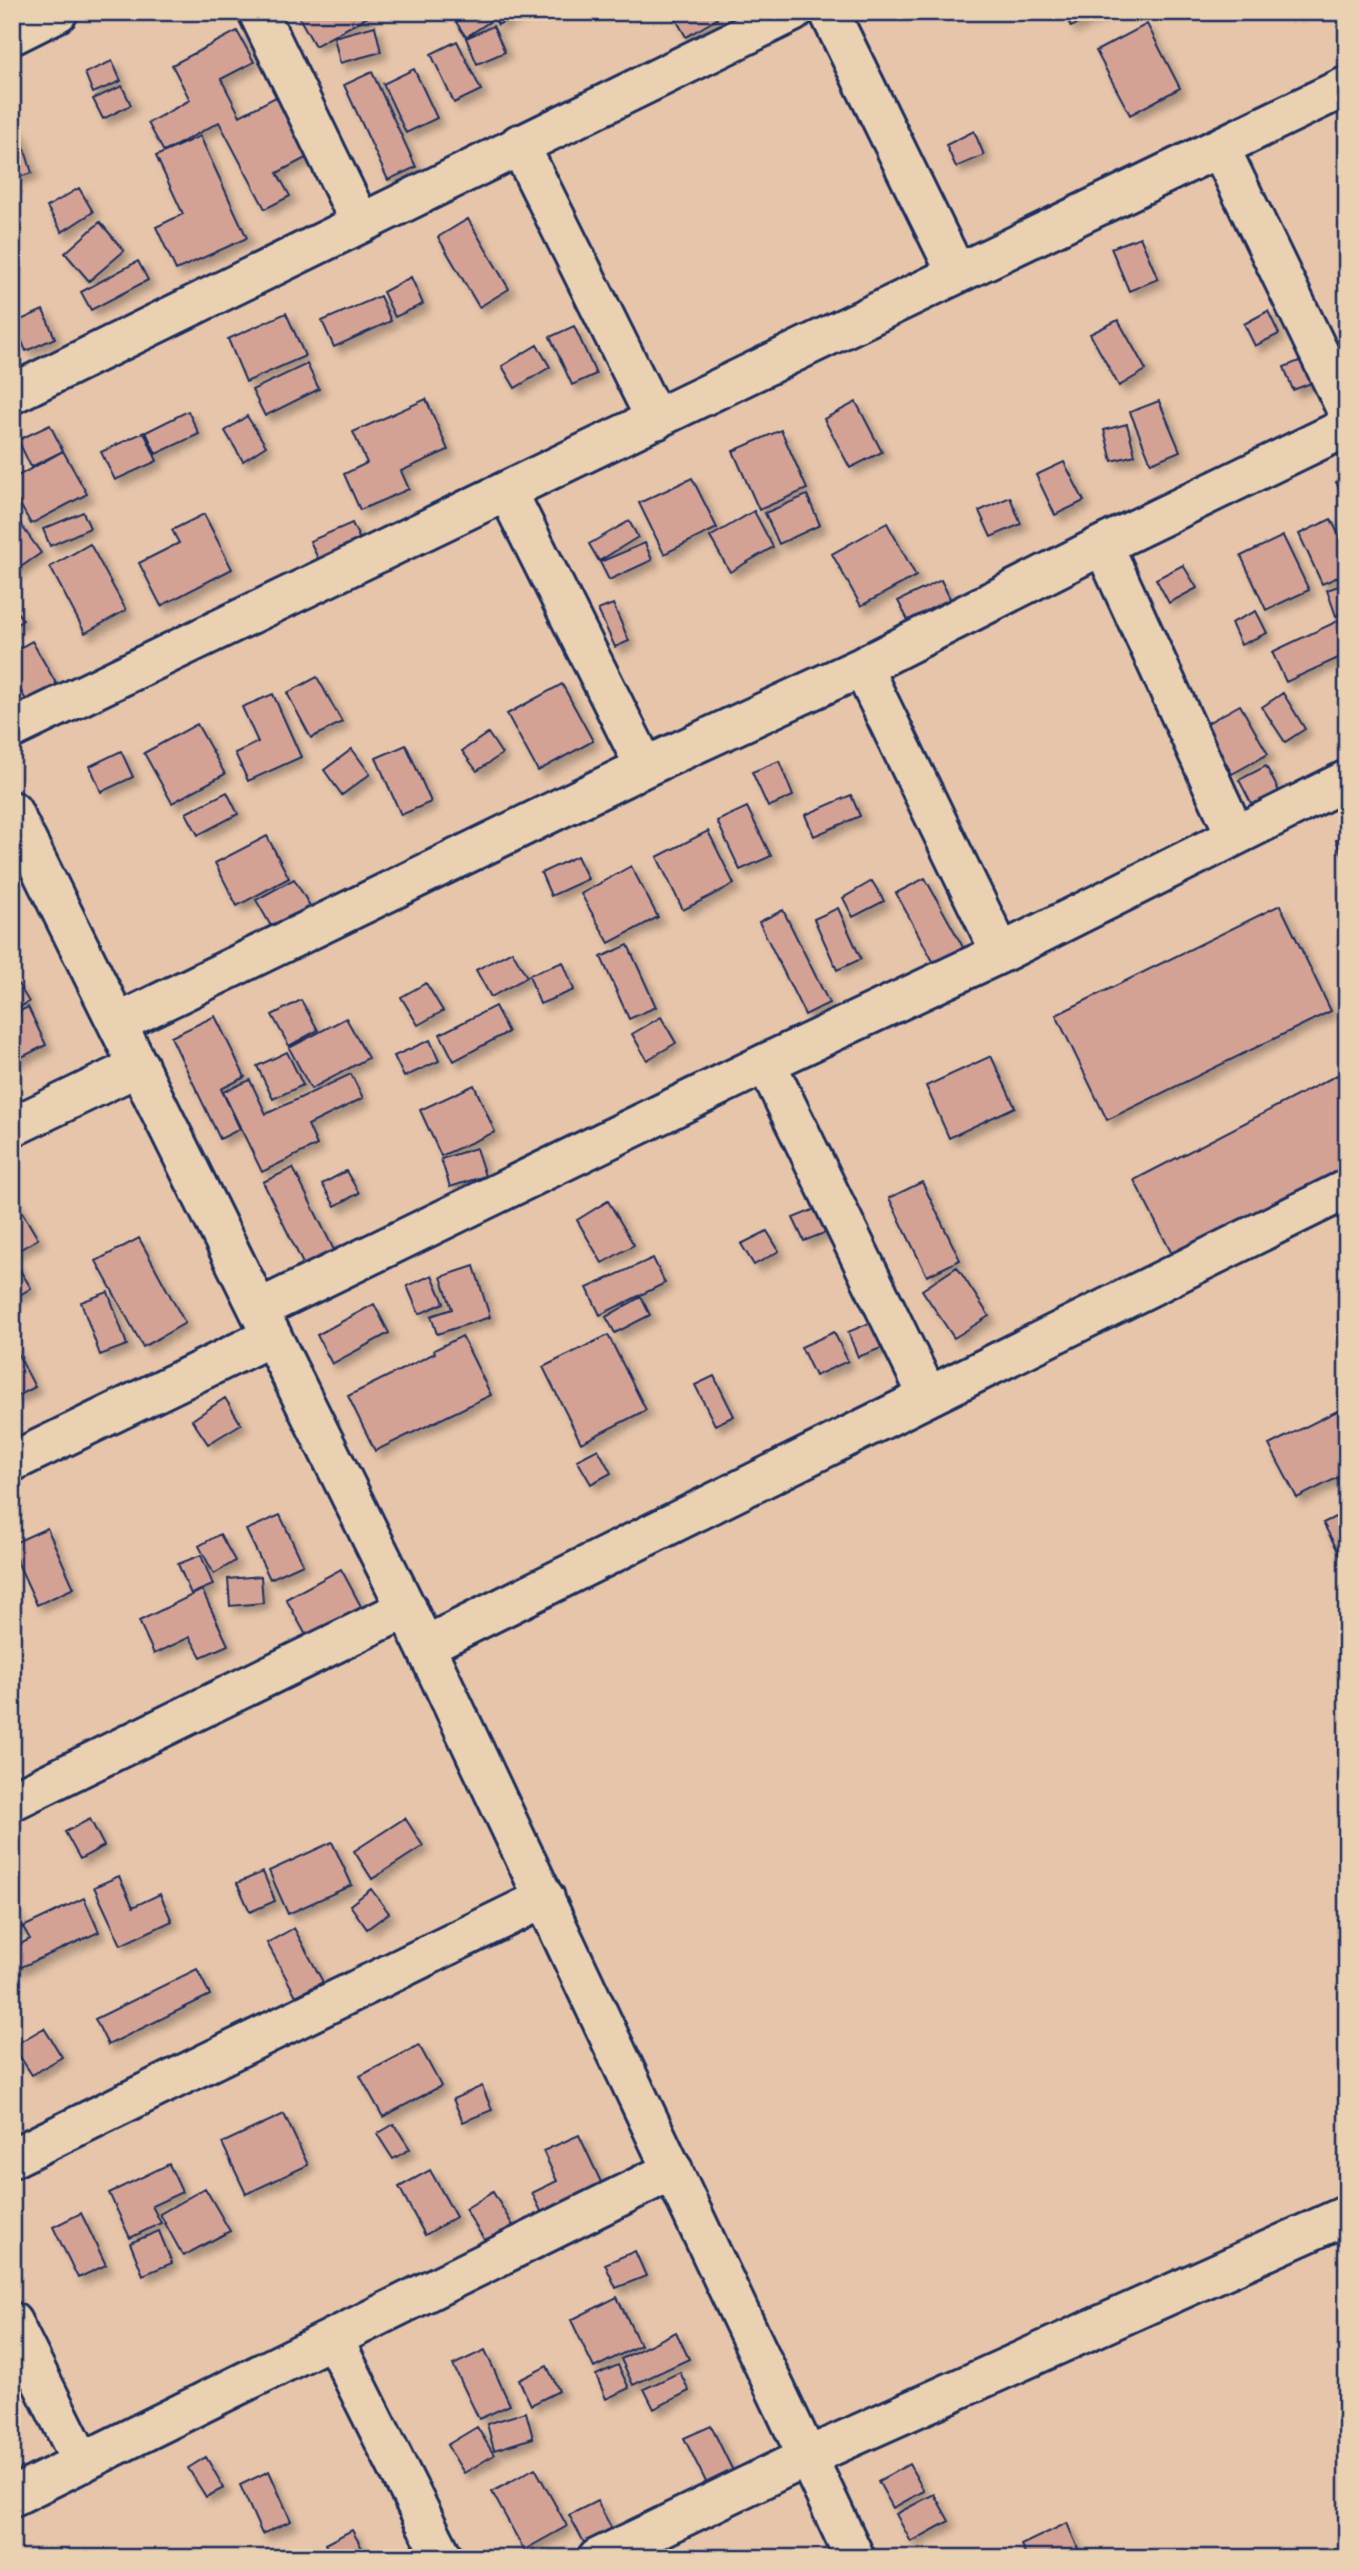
<svg xmlns="http://www.w3.org/2000/svg" width="1359" height="2570" font-family="'Shantell Sans',sans-serif">
  <style>
    .building { fill: #d4a295; stroke: #1b2f5e; stroke-width: 2; filter: url(#shadow) }
    .lines { fill: none; stroke-linecap: round; stroke-linejoin: round }
    .minor-casing { stroke: #1b2f5e; stroke-width: 44 }
    .minor { stroke: #ead1b2; stroke-width: 38 }
  </style>
  <defs>
    <filter id="shadow"><feDropShadow dx="6" dy="6" stdDeviation="3.5" flood-color="#0004"/></filter>
  </defs>
  <rect width="100%" height="100%" fill="#e7c5aa"/>
  <filter id="ink" filterUnits="userSpaceOnUse"><feTurbulence type="fractalNoise" baseFrequency=".0143" numOctaves="2"/><feDisplacementMap in="SourceGraphic" scale="14" xChannelSelector="R" yChannelSelector="G"/><feConvolveMatrix kernelMatrix="1 2 1 2 8 2 1 2 1" color-interpolation-filters="sRGB"/></filter>
  <g filter="url(#ink)">
    <path class="building" d="M296 12H372L373 14 315 46Z
      M471 12H482L489 22 466 37 456 22Z
      M491 12H522L498 25Z
      M676 12H713L717 19 686 37 673 14Z
      M1064 12H1101V13L1071 27Z
      M1147 24 1180 88 1130 115 1096 51Z
      M375 26 381 52 340 63 334 37Z
      M493 26 505 52 477 64 466 38Z
      M237 31 254 62 221 79 240 116 285 92 317 152 277 173 290 196 265 209 219 122 164 152 148 123 190 100 172 65Z
      M457 41 481 90 454 103 431 54Z
      M112 61 121 81 93 93 85 73Z
      M414 69 437 118 406 133 383 84Z
      M372 72 416 167 388 180 344 85Z
      M122 86 131 105 103 119 93 99Z
      M18 128 32 173 12 179V130Z
      M974 131 984 155 956 167 946 145Z
      M200 136 247 238 176 270 156 227 183 214 156 156Z
      M79 188 93 212 62 232 47 207Z
      M468 219 509 289 479 307 438 237Z
      M100 222 124 251 89 281 65 253Z
      M1140 237 1158 279 1129 291 1111 248Z
      M138 261 148 280 91 310 81 292Z
      M411 277 423 304 395 317 383 292Z
      M380 296 391 321 334 347 322 321Z
      M43 310 55 338 26 351 14 323Z
      M1268 311 1279 334 1255 346 1244 324Z
      M286 313 305 356 246 382 228 339Z
      M1118 320 1146 370 1119 386 1090 334Z
      M574 326 596 374 572 385 550 337Z
      M537 345 550 367 515 388 502 366Z
      M1324 351 1332 375 1293 390 1284 367Z
      M307 364 319 389 265 416 252 390Z
      M426 399 448 450 401 471 409 489 360 510 344 474 367 463 353 432Z
      M1159 401 1180 451 1151 463 1130 412Z
      M856 402 882 452 850 468 824 419Z
      M188 411 199 434 156 454 146 432Z
      M247 416 266 446 243 461 225 431Z
      M1127 424 1135 455 1112 461 1104 430Z
      M50 425 63 451 31 467 18 440Z
      M781 430 807 489 759 510 733 451Z
      M144 432 157 461 115 480 101 452Z
      M63 451 87 494 31 524 12 490V479Z
      M1064 462 1084 501 1055 515 1036 475Z
      M1347 477V505L1336 482Z
      M692 478 717 528 664 554 639 503Z
      M807 495 820 525 779 544 765 513Z
      M1010 497 1021 524 991 537 979 511Z
      M754 511 773 547 730 572 710 537Z
      M83 512 90 528 50 546 43 529Z
      M204 514 232 569 161 606 139 563 179 543 172 530Z
      M1331 519 1347 552V573L1322 584 1299 534Z
      M629 521 638 537 599 561 589 544Z
      M19 522 41 553 12 573V526Z
      M352 523 362 544 320 563 310 541Z
      M887 523 916 576 861 606 832 554Z
      M1283 536 1309 590 1266 610 1241 556Z
      M645 543 652 560 609 580 600 562Z
      M90 544 126 610 85 633 50 567Z
      M1183 565 1197 588 1169 603 1156 579Z
      M941 580 961 621 919 641 898 601Z
      M1347 583V612L1336 616 1327 590Z
      M613 604 629 641 615 647 598 610Z
      M12 605 23 620 12 628Z
      M1256 611 1267 633 1241 645 1231 623Z
      M1344 618 1347 624V654L1286 682 1272 652Z
      M32 641 57 685 27 702 12 675V652Z
      M317 677 342 722 311 738 287 693Z
      M562 684 593 741 538 771 507 714Z
      M1283 693 1305 729 1285 742 1262 707Z
      M273 694 301 757 248 781 235 753 258 742 242 707Z
      M1240 705 1268 754 1232 774 1204 725Z
      M197 724 225 774 172 803 144 753Z
      M488 733 502 754 477 771 462 751Z
      M406 745 431 802 401 815 376 758Z
      M352 749 370 774 342 795 324 770Z
      M121 751 133 777 101 792 90 766Z
      M779 761 793 796 768 807 752 772Z
      M1266 766 1280 793 1253 807 1239 780Z
      M227 792 238 814 198 835 186 813Z
      M851 795 860 816 814 836 805 815Z
      M747 807 771 856 740 870 717 821Z
      M708 831 734 884 683 910 657 857Z
      M1347 835V865L1336 840Z
      M267 836 289 878 237 906 215 863Z
      M577 856 588 879 551 896 541 873Z
      M631 866 658 917 609 943 581 894Z
      M925 878 964 949 935 965 896 893Z
      M294 879 313 911 275 933 256 900Z
      M872 881 884 901 853 917 843 898Z
      M1280 905 1331 1011 1107 1120 1056 1015Z
      M838 908 861 959 837 970 814 919Z
      M783 910 829 1003 805 1015 759 922Z
      M628 945 656 1007 629 1019 601 957Z
      M512 951 527 977 491 997 476 970Z
      M563 962 574 990 540 1004 529 975Z
      M426 983 443 1011 418 1025 401 997Z
      M18 984 29 1002 12 1011V987Z
      M301 1000 318 1030 289 1046 272 1015Z
      M495 1006 508 1032 454 1061 440 1034Z
      M28 1007 46 1045 12 1062V1015Z
      M215 1016 245 1077 221 1089 240 1129 220 1139 171 1037Z
      M661 1017 676 1043 647 1060 632 1034Z
      M346 1018 368 1058 311 1089 289 1048Z
      M430 1040 439 1061 404 1077 394 1056Z
      M287 1052 303 1085 273 1099 257 1066Z
      M991 1056 1015 1107 949 1138 926 1086Z
      M1347 1070V1166L1173 1256 1134 1180Z
      M351 1074 363 1098 308 1125 317 1145 262 1172 223 1092 250 1080 266 1114Z
      M474 1085 495 1132 441 1156 420 1110Z
      M476 1148 485 1176 450 1187 441 1159Z
      M293 1168 335 1252 305 1268 263 1182Z
      M346 1171 359 1193 335 1206 322 1184Z
      M922 1182 960 1260 927 1276 889 1198Z
      M12 1195 38 1239 12 1254Z
      M608 1201 634 1245 602 1263 577 1220Z
      M820 1207 829 1231 804 1241 793 1218Z
      M767 1231 779 1251 754 1265 741 1244Z
      M139 1238 185 1323 143 1347 96 1261Z
      M653 1258 665 1283 600 1315 587 1288Z
      M13 1259 31 1288 12 1300V1260Z
      M474 1266 490 1317 437 1334 431 1316 452 1309 441 1277Z
      M957 1267 989 1316 954 1338 922 1290Z
      M432 1275 444 1303 419 1314 407 1286Z
      M108 1292 127 1345 100 1355 81 1302Z
      M641 1297 650 1315 615 1333 606 1317Z
      M374 1304 389 1333 332 1364 317 1335Z
      M879 1319 889 1345 858 1357 848 1332Z
      M834 1332 848 1361 815 1376 801 1347Z
      M608 1335 646 1410 581 1443 543 1367Z
      M462 1336 491 1395 375 1451 348 1396 435 1353 434 1350Z
      M12 1343 35 1387 12 1399Z
      M714 1376 734 1416 715 1425 695 1385Z
      M225 1398 241 1424 208 1444 192 1420Z
      M1347 1406V1473L1297 1498 1269 1445Z
      M598 1449 611 1473 591 1484 577 1460Z
      M1347 1511V1568L1323 1523Z
      M280 1515 303 1564 270 1579 246 1530Z
      M47 1528 74 1588 37 1605 12 1550V1544Z
      M220 1534 235 1561 214 1574 199 1546Z
      M201 1555 213 1585 191 1594 178 1564Z
      M341 1569 371 1625 317 1655 286 1599Z
      M261 1576 263 1603 230 1606 228 1579Z
      M202 1590 228 1645 201 1657 190 1637 154 1654 139 1621Z
      M405 1818 423 1846 372 1879 354 1851Z
      M90 1819 104 1846 80 1859 65 1832Z
      M332 1842 352 1885 288 1914 269 1871Z
      M263 1872 275 1901 250 1912 237 1883Z
      M119 1876 133 1907 160 1894 172 1921 121 1945 94 1887Z
      M371 1889 389 1913 367 1929 350 1905Z
      M84 1898 99 1932 17 1969 12 1958V1948L30 1939 23 1927Z
      M12 1905 23 1927 12 1932Z
      M294 1928 323 1982 296 1996 267 1943Z
      M197 1969 210 1995 108 2045 95 2019Z
      M44 2028 62 2057 32 2075 13 2046Z
      M419 2045 441 2086 383 2117 360 2076Z
      M482 2086 492 2110 463 2122 453 2099Z
      M284 2114 308 2165 246 2194 222 2143Z
      M394 2124 410 2149 393 2159 377 2134Z
      M579 2135 606 2193 546 2221 532 2193 557 2181 543 2151Z
      M169 2164 182 2192 152 2206 161 2223 130 2238 109 2193Z
      M430 2170 456 2217 425 2235 399 2187Z
      M205 2188 230 2231 183 2256 160 2214Z
      M493 2192 519 2236 492 2252 465 2209Z
      M81 2213 106 2265 78 2278 53 2227Z
      M159 2231 172 2263 143 2275 130 2243Z
      M635 2251 646 2276 616 2288 605 2264Z
      M617 2297 640 2345 594 2368 571 2320Z
      M676 2332 689 2359 633 2385 621 2359Z
      M485 2350 510 2405 479 2419 453 2365Z
      M618 2365 629 2388 606 2399 596 2375Z
      M547 2366 559 2391 531 2405 519 2380Z
      M680 2372 689 2391 654 2409 644 2389Z
      M526 2412 533 2438 494 2450 487 2424Z
      M711 2426 733 2471 707 2484 684 2438Z
      M477 2427 494 2455 464 2473 447 2445Z
      M206 2457 224 2488 206 2497 188 2468Z
      M909 2464 924 2491 893 2508 878 2481Z
      M535 2468 567 2526 524 2550 492 2492Z
      M269 2471 291 2521 262 2534 240 2485Z
      M934 2494 949 2521 911 2542 896 2514Z
      M597 2501 613 2531 586 2546 569 2515Z
      M1067 2523 1082 2558H1027L1021 2545Z
      M352 2530 363 2550 349 2558H332L325 2544Z"/>
    <g class="lines">
      <g class="minor-casing">
        <path id="minor" d="M258 12 360 222
          M829 12 957 274
          M12 35 58 12
          M519 144 656 420
          M1220 148 1347 411
          M12 394 793 12
          M507 491 645 767
          M1103 545 1235 834
          M862 667 1001 953
          M12 729 1347 86
          M12 811 425 1646 855 2558
          M118 1023 645 767 862 667 1103 545 1347 427
          M766 1063 928 1396
          M12 1127 139 1066
          M259 1309 766 1063 1001 953 1347 780
          M12 1462 272 1336
          M425 1646 1347 1189
          M12 1801 407 1608
          M12 2158 545 1898
          M12 2322 82 2463
          M333 2338 443 2558
          M12 2497 673 2170
          M598 2558 807 2457 1347 2215"/>
      </g>
      <use href="#minor" class="minor"/>
    </g>
  </g>
  <rect width="1359" height="2570" fill="none" stroke="#ead1b2" stroke-width="42"/>
  <rect x="21" y="21" width="1317" height="2528" fill="none" stroke="#1b2f5e" stroke-width="2.5" filter="url(#ink)"/>
</svg>
